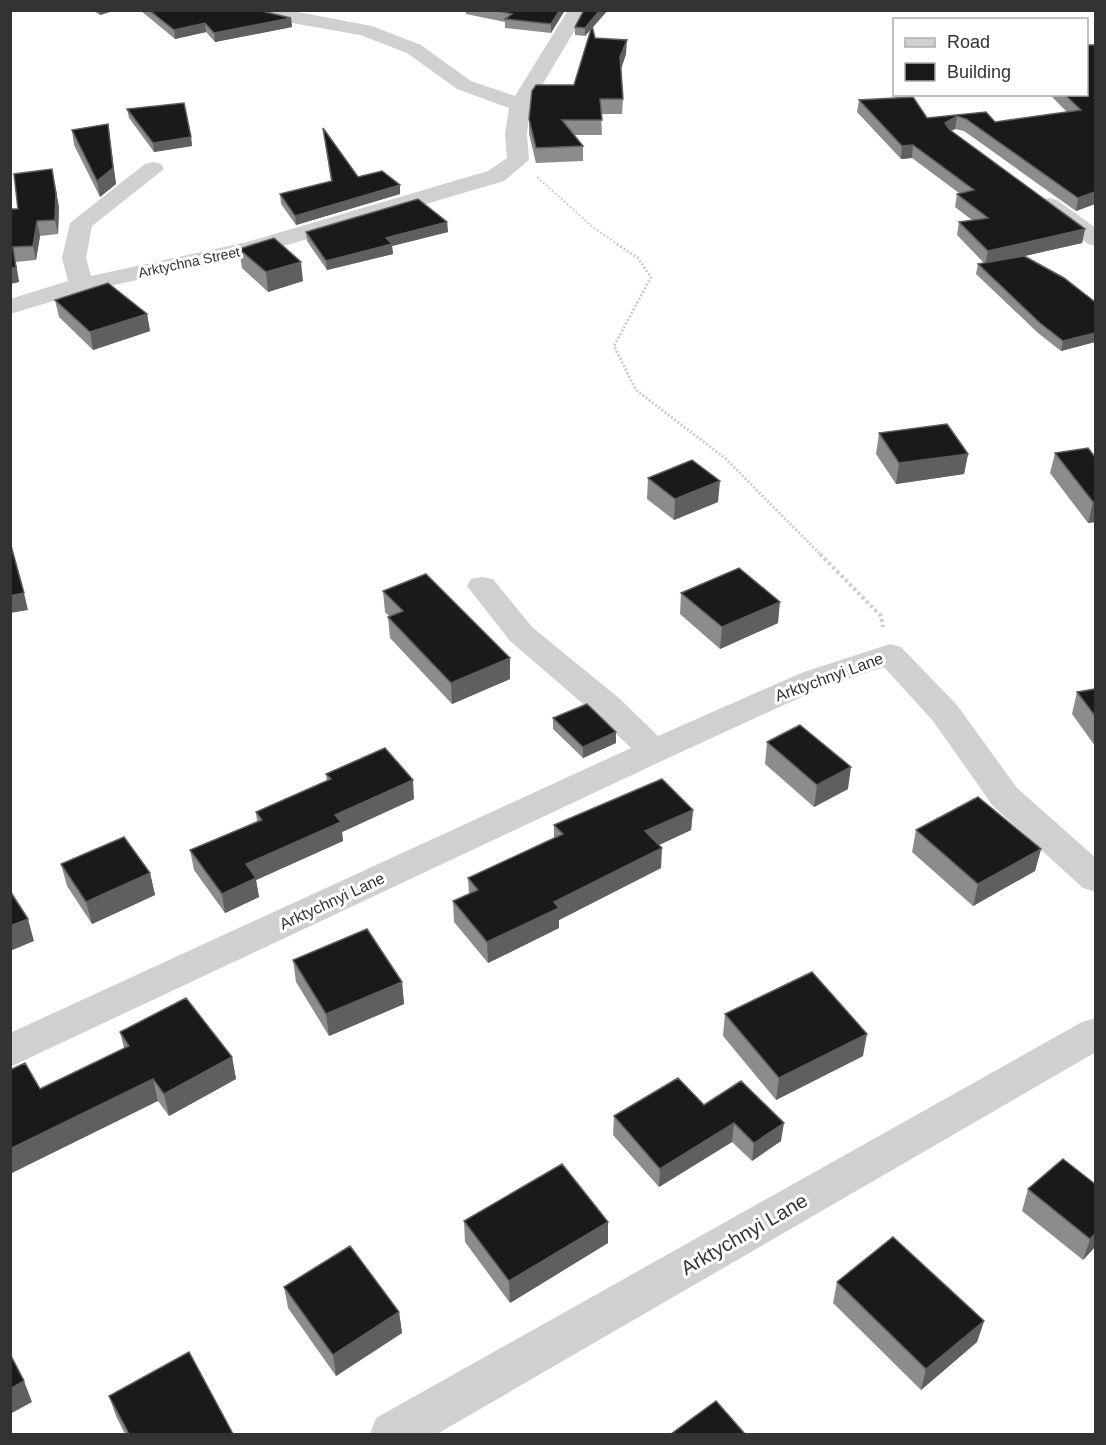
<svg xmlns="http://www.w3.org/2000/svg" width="1106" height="1445" font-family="Arial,sans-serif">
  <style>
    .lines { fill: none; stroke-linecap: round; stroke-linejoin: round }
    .path-far2 { stroke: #cdcdcd; stroke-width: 2; stroke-dasharray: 2 2; stroke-linecap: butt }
    .path-far1 { stroke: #cdcdcd; stroke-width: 3; stroke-dasharray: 2 2; stroke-linecap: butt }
    .path { stroke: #cdcdcd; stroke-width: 4; stroke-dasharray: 3 3; stroke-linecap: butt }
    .minor { fill: #d0d0d0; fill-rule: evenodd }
    .wall { fill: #8c8c8c }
    .shaded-wall { fill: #5f5f5f }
    .building { fill: #1a1a1a; stroke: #5f5f5f; stroke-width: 1.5 }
    .labels { text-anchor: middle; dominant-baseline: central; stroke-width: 6; stroke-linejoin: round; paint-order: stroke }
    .far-street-label { font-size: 14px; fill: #333; stroke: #fff }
    .street-label { font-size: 16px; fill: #333; stroke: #fff }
    .near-street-label { font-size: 20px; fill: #333; stroke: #fff }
  </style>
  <rect width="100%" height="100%" fill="#fff"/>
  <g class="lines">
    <path class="path-far2" d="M537 177 595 229 619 245"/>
    <path class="path-far1" d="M617 244 638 258 651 277 614 346 636 390 726 459 821 555"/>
    <path class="path" d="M820 554 881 616 883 627"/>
    <path class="minor" d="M244 10H287L372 26 421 45 471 81 515 96 568 10H587L530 105 527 134 529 160 504 181 260 253 87 291 10 314V299L68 281 62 258 70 223 145 164 153 162 161 164 164 169 92 226 86 258 91 276 247 242 488 171 507 158 505 134 509 108 457 89 407 53 360 35 253 16 246 14Z
      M1049 198 1057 200 1096 228V246L1088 244 1041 210 1038 205 1041 200Z
      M482 577 493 579 532 627 620 699 658 736 801 673 890 644 901 647 957 705 1017 788 1096 858V892L1083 888 993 806 933 721 884 667 823 687 666 759 10 1067V1033L631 748 596 715 510 641 467 586 471 579Z
      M1096 1018V1052L437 1434H370L376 1418 1082 1022Z"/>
  </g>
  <path class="wall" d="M92 10H116L100 15Z
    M140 10H257L291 18 292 27 215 42 206 32 175 39Z
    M466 10H565L551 33 505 28V22L466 14Z
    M584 10H608L593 27 595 38 626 54 621 69 623 99 622 114H601L602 135H574L583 146V161L536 163 529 134V119L574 85 592 28 585 36 575 35V27Z
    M1049 94H1086L1095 204 1076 211 964 131 955 129 951 131 1085 229 1082 243 1024 256 1095 302V342L1061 351 1038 333 976 274 978 264 984 263 957 235 959 222 972 220 955 207 957 194 959 193 912 158 901 159 857 112 859 100 927 118 986 112 995 122 1067 112Z
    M127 109 191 137 192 146 154 152 129 118Z
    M108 124 116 184 100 197 74 145 72 130Z
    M323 128 358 177 400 185V194L296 225 281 204 280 194 331 182Z
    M55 183 59 208 58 234 40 236 36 260 16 262 19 282 10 284V209H18Z
    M447 222 448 232 392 246 393 254 327 270 307 241 306 232Z
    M239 249 303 281 268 292 242 268Z
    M55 300 147 314 150 331 93 350 59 317Z
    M879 433 968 454 964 474 896 484 876 454Z
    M1055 453 1095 457V522L1088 523 1050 473Z
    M648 478 718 502 674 520 647 499Z
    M383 591 510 658V679L452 704 390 638 388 617 389 616 385 612Z
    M681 593 778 623 720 649 680 614Z
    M1095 689V746L1072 714 1077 692Z
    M553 718 616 732V743L583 758 553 729Z
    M767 742 848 789 814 807 765 764Z
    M326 774 414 799 342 832 343 841 256 880 259 897 225 913 194 870 190 850 257 821 256 812 327 781Z
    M693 810 691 830 659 845 661 868 559 920V928L488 963 454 922 453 901 469 894 468 878 554 838V825Z
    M916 830 1041 849 1035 871 973 906 912 852Z
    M61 864 150 873 155 895 92 924 67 886Z
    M293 960 402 982 404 1004 329 1036 296 982Z
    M725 1014 863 1056 776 1100 723 1036Z
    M120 1032 232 1057 236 1079 169 1116 158 1101 40 1089 124 1048Z
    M704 1105 781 1141 752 1161 732 1142 659 1187 613 1135 614 1116Z
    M1095 1184V1247L1083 1260 1022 1211 1028 1189Z
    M464 1221 608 1222V1243L510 1303 465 1242Z
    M837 1282 984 1321 977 1342 921 1390 833 1303Z
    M284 1287 399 1312 402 1333 336 1376 288 1308Z
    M109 1396 233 1434H125L116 1416Z"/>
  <path class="shaded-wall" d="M99 10H116L100 15Z
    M560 10H565L551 33V24Z
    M600 10H608L585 36V28Z
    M291 18 292 27 215 42 214 33Z
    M205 23 206 32 175 39 174 30Z
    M627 40 626 54 620 72V57Z
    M957 116 955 129 943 135 945 123Z
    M108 124 116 184 100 197 97 181Z
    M191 137 192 146 154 152 153 143Z
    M913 145 912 158 901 159 902 146Z
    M52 169 59 208 58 234 55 220Z
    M400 185V194L296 225 295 216Z
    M1095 192V204L1076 211 1078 198Z
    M37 221 40 236 36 260 33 246Z
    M447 222 448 232 392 246 393 254 327 270 326 261 386 238Z
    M1085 229 1082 243 985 265 988 251Z
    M13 247 19 282 10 284V268Z
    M301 262 303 281 268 292 266 272Z
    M147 314 150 331 93 350 90 332Z
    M1095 333V342L1061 351 1063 341Z
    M968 454 964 474 896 484 899 463Z
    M720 481 718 502 674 520 675 499Z
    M1093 502H1095V522L1088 523Z
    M24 593 28 610 10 613V596Z
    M780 602 778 623 720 649 722 627Z
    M510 658V679L452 704 451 683Z
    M616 732V743L583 758V747Z
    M851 767 848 789 814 807 817 785Z
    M413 780 414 799 342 832 343 841 256 880 259 897 225 913 222 894 246 864 335 815Z
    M693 810 691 830 644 852 645 831Z
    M662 848 661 868 559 920V928L488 963 487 942 554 902Z
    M1041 849 1035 871 973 906 978 884Z
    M150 873 155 895 92 924 86 902Z
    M28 919 34 941 10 951V926Z
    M402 982 404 1004 329 1036 326 1014Z
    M867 1034 863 1056 776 1100 779 1078Z
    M232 1057 236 1079 169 1116 164 1094Z
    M153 1079 158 1101 10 1174V1149Z
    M734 1123 732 1142 659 1187 660 1169Z
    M784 1123 781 1141 752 1161 754 1143Z
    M608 1222V1243L510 1303 509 1281Z
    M1095 1234V1247L1083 1260 1090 1239Z
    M399 1312 402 1333 336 1376 333 1355Z
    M984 1321 977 1342 921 1390 926 1369Z
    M24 1381 32 1402 10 1414V1389Z"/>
  <path class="building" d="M149 10H257L291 18 214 33 205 23 174 30Z
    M492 10H560L551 24 505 19 512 14Z
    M584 10H600L585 28 575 27Z
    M592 26 595 38 627 40 620 57 623 99H600L602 120H562L583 146 536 148 529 119 532 91 536 85H574Z
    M1086 45H1095V192L1078 198 966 119 957 116 945 123 950 130 1085 229 988 251 959 222 988 218 957 194 974 190 913 145 902 146 859 100 913 97 927 118 986 112 995 122 1081 110 1064 94H1086Z
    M184 103 191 137 153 143 127 109Z
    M108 124 113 168 97 181 72 130Z
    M323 128 358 177 382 171 400 185 295 216 280 194 332 181Z
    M52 169 56 194 55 220 37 221 33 246 13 247 16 268H10V209H18L14 174Z
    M418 199 447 222 386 238 392 244 326 261 306 232Z
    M274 238 301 262 266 272 239 249Z
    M1024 256 1064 278 1095 302V333L1063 341 1040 323 978 264Z
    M108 283 147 314 90 332 55 300Z
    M947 424 968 454 899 463 879 433Z
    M1088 448 1095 457V502H1093L1055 453Z
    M692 460 720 481 675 499 648 478Z
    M10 542 24 593 10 596Z
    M739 568 780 602 722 627 681 593Z
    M426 574 510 658 451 683 388 617 403 611 383 591Z
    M1095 689V716L1077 692Z
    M587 704 616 732 583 747 553 718Z
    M800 725 851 767 817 785 767 742Z
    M385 748 413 780 335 815 341 822 246 864 256 878 222 894 190 850 262 820 256 812 331 779 326 774Z
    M662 779 693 810 645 831 662 848 554 902 559 908 487 942 453 901 478 890 468 878 563 834 554 825Z
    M978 797 1041 849 978 884 916 830Z
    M124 837 150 873 86 902 61 864Z
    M10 891 28 919 10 926Z
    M367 929 402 982 326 1014 293 960Z
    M812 972 867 1034 779 1078 725 1014Z
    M186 998 232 1057 164 1094 153 1079 10 1149V1070L25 1063 40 1089 129 1046 120 1032Z
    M678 1078 704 1105 741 1081 784 1123 754 1143 734 1123 660 1169 614 1116Z
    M1063 1159 1095 1184V1234L1090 1239 1028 1189Z
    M562 1164 608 1222 509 1281 464 1221Z
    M893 1237 984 1321 926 1369 837 1282Z
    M350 1246 399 1312 333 1355 284 1287Z
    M189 1352 233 1434H129L109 1396Z
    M10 1354 24 1381 10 1389Z
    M716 1401 745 1434H671Z"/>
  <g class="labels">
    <g class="far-street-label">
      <text transform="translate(189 262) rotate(-12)">Arktychna Street</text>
    </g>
    <g class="street-label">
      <text transform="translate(829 677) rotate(-20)">Arktychnyi Lane</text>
      <text transform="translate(332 901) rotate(-25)">Arktychnyi Lane</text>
    </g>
    <g class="near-street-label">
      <text transform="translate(744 1234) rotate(-30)">Arktychnyi Lane</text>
    </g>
  </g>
  <rect width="1106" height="1445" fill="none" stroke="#333333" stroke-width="24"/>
  <rect x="893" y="18" width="195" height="78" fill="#ffffff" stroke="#adadad" stroke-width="1.5"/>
  <rect x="905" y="38" width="30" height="9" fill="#d0d0d0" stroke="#adadad" stroke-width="1.5"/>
  <text x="947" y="48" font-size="18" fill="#333333">Road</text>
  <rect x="905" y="63" width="30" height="18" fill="#1a1a1a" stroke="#adadad" stroke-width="1.5"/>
  <text x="947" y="78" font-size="18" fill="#333333">Building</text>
</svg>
